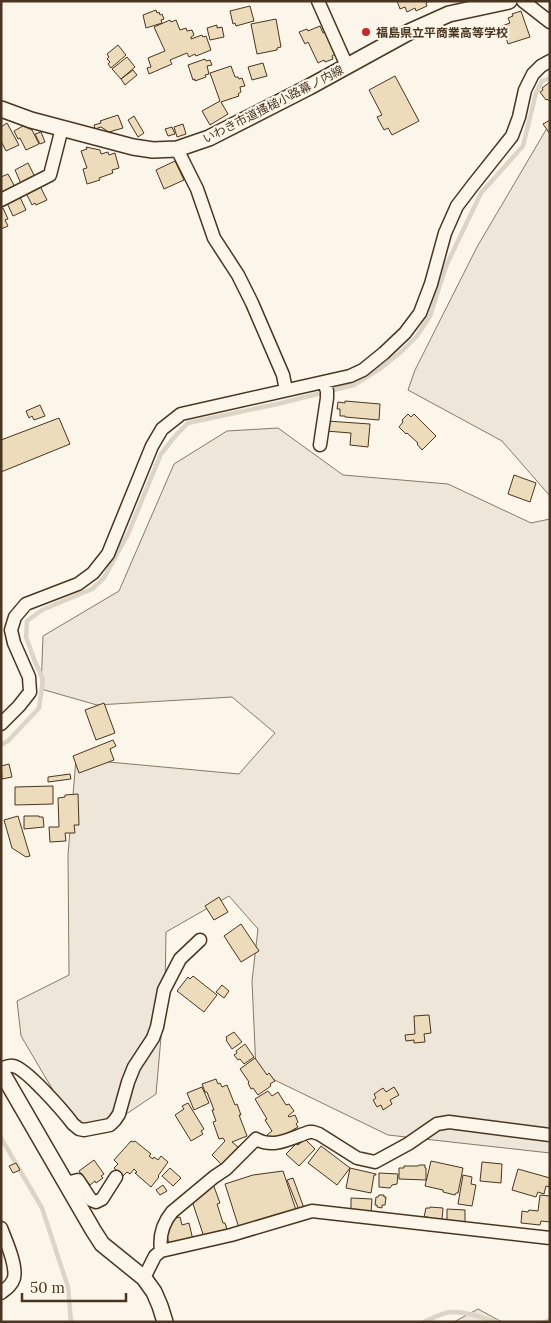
<svg xmlns="http://www.w3.org/2000/svg" width="551" height="1323" font-family="Lora,'Noto Sans JP',serif">
  <style>
    .green { fill: #ede6d9; stroke: #887966 }
    .lines { fill: none; stroke-linecap: round; stroke-linejoin: round }
    .stream { stroke: #dcd4c6; stroke-width: 4.5 }
    .building { fill: #ecdcbc; stroke: #4a3520 }
    .minor-casing { stroke: #4a3520; stroke-width: 15 }
    .tertiary-casing { stroke: #4a3520; stroke-width: 18 }
    .minor { stroke: #fbf6e9; stroke-width: 12 }
    .tertiary { stroke: #fbf6e9; stroke-width: 15 }
    .poi-dot { fill: #c62828; stroke: #fbf6e9; stroke-width: 2 }
    .labels { text-anchor: middle; dominant-baseline: central; stroke-width: 4; stroke-linejoin: round; paint-order: stroke }
    .poi-label { font-size: 12px; font-weight: bold; fill: #4a3520; stroke: #fbf6e9; text-anchor: start }
    .street-label { font-size: 12px; fill: #4a3520; stroke: #fbf6e9 }
  </style>
  <rect width="100%" height="100%" fill="#fbf6e9"/>
  <path class="green" d="M550 123V496L502 441 408 390 415 370 477 247Z
    M278 428 343 475 448 484 531 523 550 519V1153L388 1135 256 1071 252 981 258 929 229 896 166 932 165 992 156 1094 110 1125 73 1124 21 1036 17 1001 69 975 68 855 76 759 239 774 275 733 232 697 97 705 41 689 43 636 119 591 174 464 227 431Z
    M478 1309 502 1322H454Z"/>
  <g class="lines">
    <path class="stream" d="M1 745 8 741 39 708 43 680 34 659 26 637 27 621 42 610 92 589 104 578 128 534 161 454 176 435 188 423 277 404 354 385 381 368 402 351 417 336 430 316 446 266 481 193 523 146 536 93 542 81 550 78
      M1 1138 42 1208 68 1287 71 1322
      M424 1322C433 1318 441 1313 451 1312 466 1311 483 1318 497 1322
      M545 1322 550 1320"/>
  </g>
  <path class="building" d="M397 1H429L426 3 427 6 416 11 415 8 407 12 405 7 400 9Z
    M250 6 254 21 236 26 235 23 233 24 230 11Z
    M156 10 157 13 159 12 160 15 162 14 164 19 161 20 162 23 146 28 143 15Z
    M521 11 530 37 508 44 502 26 510 23 508 18 513 16 512 14Z
    M276 19 281 47 277 48V50L257 54 251 24Z
    M170 20 171 22 176 20 180 30 186 28 187 31 192 30 194 35 191 37V39L202 35 203 37 206 36 211 50 196 56 195 54 189 57 187 53 170 60 172 64 149 74 147 68 151 67 148 58 165 51 154 27Z
    M217 25V28L222 27 224 37 210 40 207 28Z
    M320 26 323 33 325 32 335 54 332 56 333 59 325 62 324 60 318 63 308 42 305 44 299 32 307 29 308 31Z
    M118 45 126 55 111 68 108 64 110 62 107 59 109 57 107 54Z
    M127 57 135 67 121 79 112 69Z
    M205 59 206 61 210 60 212 65 207 66 209 74 205 75 206 77 195 81V79L193 80 188 65Z
    M263 63 267 76 252 80 248 67Z
    M231 66 235 77H238L239 79 242 78 245 86 240 87 241 92 238 94 239 96 221 102 228 114 210 125 202 111 220 101 210 73Z
    M133 70 137 75 125 85 121 79Z
    M395 76 419 121 392 135 388 128 384 130 377 117 382 115 369 90Z
    M550 82V102L547 99 546 100 540 92 543 90 542 88Z
    M118 115 123 128 109 132 101 127 95 129 94 125 101 123 100 121Z
    M134 116 144 133 138 137 128 120Z
    M550 120V134L543 124Z
    M7 123 19 145 6 151 1 141V127Z
    M183 124 186 134 177 137 174 127Z
    M23 126 32 130 39 144 26 150 20 138 18 139 14 131Z
    M172 127 175 134 168 136 165 129Z
    M41 132 45 142 40 144 35 134Z
    M86 147 100 150 101 154 108 152 109 155 115 153 119 168 112 170 113 173 99 178 100 180 87 184 83 169 87 168 81 151 87 149Z
    M175 161 184 180 164 189 156 170Z
    M28 163 36 179 22 186 15 170Z
    M8 174 16 189 1 197V177Z
    M39 184 47 200 36 205 35 203 32 205 26 193Z
    M19 195 26 210 13 216 7 203Z
    M1 208H3L8 219 5 220 8 226 1 229Z
    M345 401 380 404 379 420 345 417V416H340V409H337L338 402 345 403Z
    M40 405 45 416 34 420 32 416 29 418 26 411Z
    M408 414 411 417 414 414 436 436 422 450 417 444 418 443 407 433 406 434 399 427 403 422 402 420Z
    M59 418 70 444 1 472V440Z
    M327 421 370 424 368 447 350 445 351 433 326 431Z
    M514 475 536 483 530 502 508 494Z
    M104 703 115 733 96 740 85 710Z
    M113 740 116 746 110 749 114 760 79 773 73 756Z
    M9 764 12 777 2 779 1 766Z
    M70 774 71 779 48 782V777Z
    M53 786V804L15 805V787Z
    M78 794 79 825H74L75 833H65L66 841 50 842 49 827H59L58 798 65 797V795Z
    M18 816 30 856 26 857 12 848 4 820Z
    M24 816H39V817H43L44 827 24 829Z
    M219 897 228 912 214 920 205 906Z
    M241 924 259 951 241 962 224 936Z
    M193 976 217 995 204 1012 177 991 188 977 190 979Z
    M222 985 229 991 224 998 216 992Z
    M429 1015 431 1033 424 1034 425 1042 414 1043V1040L406 1041 405 1035 415 1034 414 1016Z
    M234 1032 242 1042 232 1049 226 1040 227 1039 226 1037Z
    M245 1044 254 1057 244 1064 240 1059 238 1060 234 1055 237 1053 236 1051Z
    M255 1058 267 1075 269 1073 275 1081 270 1084 271 1086 258 1095 253 1088 251 1089 248 1083 249 1082 240 1069Z
    M216 1079 218 1084 220 1083 222 1087 227 1085 235 1105 237 1104 241 1115H239L247 1136 232 1142 238 1147 222 1165 212 1155 225 1141 223 1138 219 1139 213 1122 216 1121 212 1110H214L207 1092H205L202 1084Z
    M202 1087 209 1103 194 1110 187 1093Z
    M394 1087 399 1095 390 1100 392 1104 383 1110 381 1105 377 1107 373 1100 376 1098 374 1094 383 1088 386 1092Z
    M268 1091 272 1096 278 1092 286 1105 289 1104 294 1111 288 1116 289 1117 295 1115 298 1122 296 1124 298 1127 281 1137 280 1135 274 1140H270L267 1135 272 1131 265 1120 267 1119 255 1099Z
    M188 1103 204 1129 201 1131 203 1134 191 1141 175 1115 184 1109 182 1106Z
    M305 1139 315 1149 299 1166 286 1154 296 1144 298 1145Z
    M131 1141 133 1142 135 1141 151 1154 149 1156 153 1159 154 1157 158 1160 161 1156 168 1162 158 1176 159 1177 151 1187 135 1173 137 1172 134 1169 130 1174 127 1172 123 1176 114 1168 118 1164 114 1160Z
    M321 1146 350 1168 337 1185 308 1163Z
    M94 1160 104 1174 101 1176 103 1178 96 1183 95 1181 90 1185 79 1171Z
    M431 1161 463 1168 458 1193H456L455 1195 443 1192V1190L425 1186Z
    M482 1162 502 1164 501 1183 480 1181Z
    M16 1163 20 1170 13 1173 9 1166Z
    M419 1165H425V1168H426V1180L399 1179V1168H404V1166H418Z
    M170 1168 181 1178 173 1186 162 1176Z
    M350 1168 376 1174V1175H374L371 1193 346 1188Z
    M518 1169 550 1178 549 1187 546 1186 544 1194 538 1192 536 1197 512 1190Z
    M283 1171 296 1210 239 1228 225 1184 253 1175Z
    M379 1173 398 1174 397 1184 392 1185 390 1188 379 1187Z
    M463 1175 472 1177 471 1184 476 1185 472 1206 458 1204Z
    M293 1178 304 1208 299 1210 287 1180Z
    M213 1184 220 1203 217 1204 223 1223H225L227 1229 204 1237 192 1201 196 1197 204 1194 203 1193Z
    M163 1185 167 1191 160 1195 156 1190Z
    M379 1195H384V1197H386L385 1205H382V1208L377 1207V1205H375L376 1197H378Z
    M540 1195 550 1196V1222L541 1221 540 1225 521 1223 522 1211 528 1212 529 1210 538 1211Z
    M351 1198 372 1199 371 1213 351 1212Z
    M430 1207 443 1208 442 1220 428 1219V1217H424L426 1208H430Z
    M447 1209 465 1210V1223L447 1222Z
    M180 1217 182 1225 189 1223 193 1240 169 1245 166 1230 169 1224 176 1218Z"/>
  <g class="lines">
    <g class="minor-casing">
      <path id="minor" d="M318 1 347 66
        M523 1 550 22
        M177 149 197 189 214 238 238 275 252 303 283 375 286 390
        M1 200 50 175 62 128
        M320 445 327 398V391L324 382
        M1 724 19 706 30 692 29 677 14 643 11 630 15 617 26 604 78 584 93 573 108 554 152 446 162 429 181 414 350 376 363 370 384 353 405 333 420 313 431 284 445 233 457 206 473 185 512 136 519 117 525 90 533 74 541 66 550 61
        M1 1069C5 1067 9 1065 13 1066 26 1068 64 1112 73 1124L79 1129 84 1130 110 1125 115 1120 119 1114 128 1082 134 1067 153 1038 157 1027 164 990 180 959 200 940
        M66 1183 78 1180 91 1200 96 1202 102 1199 116 1177
        M1 1228C6 1241 17 1265 14 1278 12 1285 6 1289 1 1293
        M161 1251C159 1236 162 1224 172 1212L214 1177 226 1169 256 1139C274 1149 291 1138 309 1132H313L319 1134 357 1158 375 1162 408 1144 437 1124 449 1122 550 1135
        M144 1278 155 1256 161 1251 231 1235 312 1211 550 1238"/>
    </g>
    <g class="tertiary-casing">
      <path id="tertiary" d="M1 109 31 120 133 147 153 150 177 149 209 138 309 87 411 31 449 14 509 1
        M1 1071 93 1230 102 1244 144 1278 154 1292 160 1306 165 1322"/>
    </g>
    <use href="#minor" class="minor"/>
    <use href="#tertiary" class="tertiary"/>
  </g>
  <circle class="poi-dot" cx="366" cy="32" r="5"/>
  <g class="labels">
    <g class="poi-label">
      <text x="376" y="32">福島県立平商業高等学校</text>
    </g>
    <g class="street-label">
      <text transform="translate(273 104) rotate(-27)">いわき市道搔槌小路幕ノ内線</text>
    </g>
  </g>
  <rect width="551" height="1323" fill="none" stroke="#4a3520" stroke-width="5"/>
  <path d="M22 1293v8h104v-8" fill="none" stroke="#4a3520" stroke-width="2.5"/>
  <text x="30" y="1293" font-size="15" fill="#4a3520" stroke="#fbf6e9" stroke-width="4" paint-order="stroke">50 m</text>
</svg>
